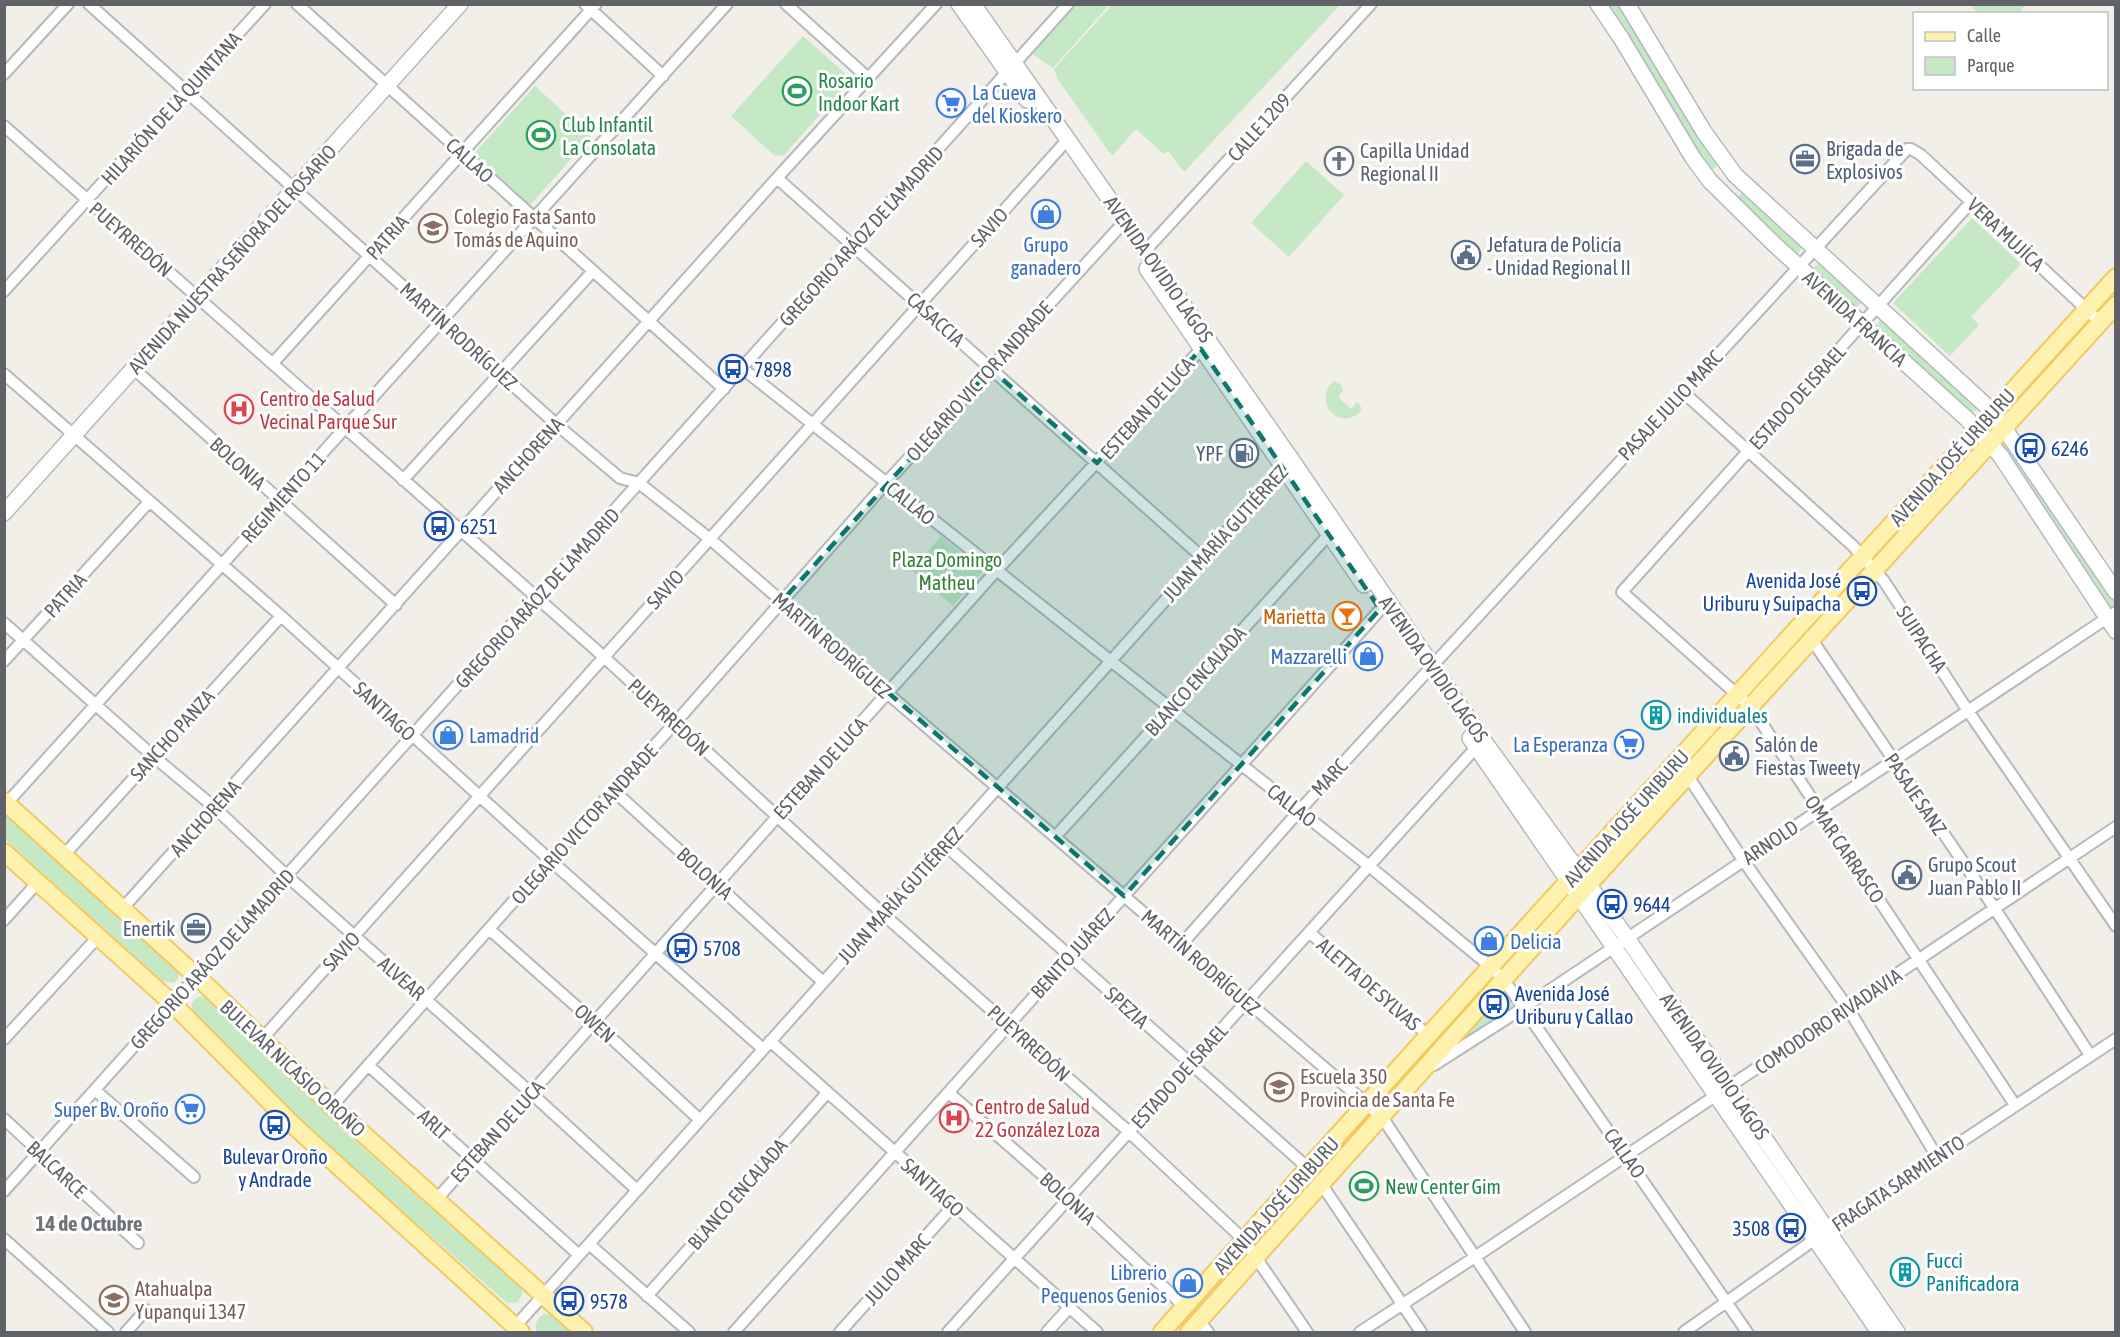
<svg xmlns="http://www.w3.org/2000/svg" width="2120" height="1337" font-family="'Asap Condensed',sans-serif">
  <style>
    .green { fill: #c5e8c5 }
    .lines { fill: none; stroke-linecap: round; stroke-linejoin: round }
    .street-casing { stroke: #b5b8bc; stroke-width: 14 }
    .secondary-casing { stroke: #b6babf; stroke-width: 18 }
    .primary-casing { stroke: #f2c960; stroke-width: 20 }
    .street { stroke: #fff; stroke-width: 10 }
    .secondary { stroke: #fff; stroke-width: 15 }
    .primary { stroke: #fff2af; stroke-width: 16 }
    .marked { fill: #0f766e; fill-opacity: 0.2; stroke: #0f766e; stroke-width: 4.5; stroke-dasharray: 12 8; stroke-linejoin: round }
    .labels { text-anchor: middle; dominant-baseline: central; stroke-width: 6; stroke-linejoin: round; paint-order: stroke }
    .leisure-label { font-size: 20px; fill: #27864d; stroke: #fff; text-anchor: start }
    .shop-label { font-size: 20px; fill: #366cbe; stroke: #fff; text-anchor: end }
    .street-label { font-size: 20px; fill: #5f6368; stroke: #fff }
    .service-label { font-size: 20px; fill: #4e5e75; stroke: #fff; text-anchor: start }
    .worship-label { font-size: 20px; fill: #5b616d; stroke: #fff; text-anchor: start }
    .education-label { font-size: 20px; fill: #785e54; stroke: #fff; text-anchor: start }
    .transit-label { font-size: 20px; fill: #164399; stroke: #fff; text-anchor: start }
    .health-label { font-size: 20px; fill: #be3a42; stroke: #fff; text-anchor: start }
    .park-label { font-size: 20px; fill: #348238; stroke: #fff }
    .food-label { font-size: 20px; fill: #c56008; stroke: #fff; text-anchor: end }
    .culture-label { font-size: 20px; fill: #0d838f; stroke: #fff; text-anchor: start }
    .neighbourhood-label { font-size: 21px; font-weight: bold; fill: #70757a; stroke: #fff }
  </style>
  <rect width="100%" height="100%" fill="#f1efe8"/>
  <path class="green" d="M1073 5H1109L1053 68 1034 55 1033 49Z
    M1112 5V4L1340 5 1184 172 1168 151 1164 154 1136 129 1112 156 1058 80 1054 69Z
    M1604 5H1620L1719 163 1712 171 1708 172Z
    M1971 5H2025L2017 14 1977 13Z
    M803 36 848 76V83L784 155 775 156 731 116Z
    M535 86 591 137 529 206 473 155Z
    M1306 161 1344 195 1289 257 1251 223Z
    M1743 191 1802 245 1799 253 1795 254 1736 200Z
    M1972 218 2021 264 1971 317 1979 325 1950 356 1893 303Z
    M1820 263 1824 264 1863 301 1857 307H1852L1814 271 1815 266Z
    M1882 320 1978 408 1975 411 1968 412 1878 329V322Z
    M1334 381 1341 385 1343 390 1338 397 1351 409 1357 402 1360 405 1362 410C1340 434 1311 401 1334 381Z
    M2005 427 2115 592V631L1990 444Z
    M941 536 983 571 953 606 911 570Z
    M5 810 178 965C180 973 180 977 174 983L162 981 5 839Z
    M201 996 207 999 347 1134 522 1289V1294L518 1302 507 1303 298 1119 193 1013C190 1005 192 999 201 996Z
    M1504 996 1511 1000 1512 1009 1458 1044 1457 1041 1499 997Z
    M545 1314 551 1315 570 1332H538C533 1325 537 1318 545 1314Z"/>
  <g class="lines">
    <g class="street-casing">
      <path id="street" d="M89 4 556 424 620 478 639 483 710 539 887 693 1382 1117 1525 1332
        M297 4 724 389
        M585 4 663 76
        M786 4 868 78
        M4 74 68 4
        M4 126 604 657 883 914 1129 1132 1244 1240 1307 1332
        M777 178 1203 558
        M1971 202 1622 592 1751 707 2015 1105
        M1146 250 1371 4
        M4 291 265 4
        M273 363 596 4
        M742 368 1369 866 1491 967 1504 980 1747 1332
        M134 369 396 605
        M4 374 281 616 550 860 763 1049
        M1683 392 1853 546 1884 581 1968 711 2116 926
        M403 480 593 271
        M4 623 153 756 214 807 287 876 531 1093 637 1190
        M1810 637 1995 909 2090 1055
        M4 661 149 502
        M1678 761 1743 860 1848 1008 1937 1157
        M613 790 823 982
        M7 803 727 4
        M1055 837 1332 531
        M945 845 1308 1168
        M64 855 281 616
        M123 908 777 178 936 4
        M4 920 38 882
        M489 929 594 1022 700 1120
        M1309 932 1429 1036
        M1181 945 1299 811 1907 149H1911L1921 155 2100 322
        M4 1039 98 937
        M262 1039 1068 139
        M770 1041 1097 1332
        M368 1065 579 1255
        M1434 1065 1523 1008 2116 612
        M95 1090 194 1177
        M949 1093 1069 1198 1185 1307
        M332 1106 550 860 676 722 886 483 1125 221
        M4 1119 138 1243
        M1322 1185 1421 1332
        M4 1191 1068 4
        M436 1200 996 571 1204 346
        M4 1239 108 1332
        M589 1244 689 1332
        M647 1296 827 1093
        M1199 1321 1208 1332
        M512 1330 1288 463
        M126 1332 146 1310
        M734 1332 1387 602
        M840 1332 954 1205
        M948 1332 1481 742
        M1047 1332 1069 1308
        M1360 1332 1475 1257 2116 827
        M1684 1332 1828 1230 2116 1039"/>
    </g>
    <g class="secondary-casing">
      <path id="secondary" d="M959 4 1027 100
        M973 4 1291 459 1483 740 1627 938 1897 1332
        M1598 4 1621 38 1693 158 1710 181 1775 245 1967 419 2000 455 2116 631
        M1627 4 1704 132 1735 175 1993 412 2116 592
        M1147 269 1364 585
        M4 513 460 4
        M1470 738 1879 1332"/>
    </g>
    <g class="primary-casing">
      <path id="primary" d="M4 801 206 985 332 1106 584 1332
        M4 852 173 1004 293 1125 521 1332
        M1162 1332 1308 1168 2116 277
        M1189 1332 1588 885 2116 305"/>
    </g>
    <use href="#street" class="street"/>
    <use href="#secondary" class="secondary"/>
    <use href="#primary" class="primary"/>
  </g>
  <path class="marked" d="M1201 349 1380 609 1124 896 782 601 991 369 1097 463Z"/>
  <defs>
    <g id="stadium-ring" transform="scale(1.5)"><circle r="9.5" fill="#fff" stroke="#2e9e5b" stroke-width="1.5"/><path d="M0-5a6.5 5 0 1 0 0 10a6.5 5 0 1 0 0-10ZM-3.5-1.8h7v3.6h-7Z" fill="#2e9e5b"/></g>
    <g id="supermarket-ring" transform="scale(1.5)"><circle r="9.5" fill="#fff" stroke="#3f7fe0" stroke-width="1.5"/><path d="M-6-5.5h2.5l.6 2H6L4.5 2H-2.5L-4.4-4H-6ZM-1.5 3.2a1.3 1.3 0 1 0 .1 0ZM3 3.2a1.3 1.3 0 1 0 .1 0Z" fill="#3f7fe0"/></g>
    <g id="office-ring" transform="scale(1.5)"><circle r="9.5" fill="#fff" stroke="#5c6f8a" stroke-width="1.5"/><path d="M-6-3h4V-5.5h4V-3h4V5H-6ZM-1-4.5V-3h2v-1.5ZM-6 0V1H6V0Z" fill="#5c6f8a"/></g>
    <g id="church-ring" transform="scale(1.5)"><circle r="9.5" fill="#fff" stroke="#6b7280" stroke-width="1.5"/><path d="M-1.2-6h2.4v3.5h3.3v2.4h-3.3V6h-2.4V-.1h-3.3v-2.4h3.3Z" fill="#6b7280"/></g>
    <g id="shop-ring" transform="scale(1.5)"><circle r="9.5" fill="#fff" stroke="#3f7fe0" stroke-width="1.5"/><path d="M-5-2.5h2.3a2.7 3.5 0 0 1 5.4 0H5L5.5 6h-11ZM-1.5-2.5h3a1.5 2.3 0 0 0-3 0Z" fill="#3f7fe0"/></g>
    <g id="school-ring" transform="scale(1.5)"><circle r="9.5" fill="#fff" stroke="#8d6e63" stroke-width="1.5"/><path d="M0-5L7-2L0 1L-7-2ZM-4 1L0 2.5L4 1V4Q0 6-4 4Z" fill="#8d6e63"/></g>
    <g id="civic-ring" transform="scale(1.5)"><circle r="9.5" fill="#fff" stroke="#5c6f8a" stroke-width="1.5"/><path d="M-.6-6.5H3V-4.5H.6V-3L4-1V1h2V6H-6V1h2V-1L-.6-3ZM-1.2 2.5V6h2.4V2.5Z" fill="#5c6f8a"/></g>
    <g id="bus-ring" transform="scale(1.5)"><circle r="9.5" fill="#fff" stroke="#1a4fb4" stroke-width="1.5"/><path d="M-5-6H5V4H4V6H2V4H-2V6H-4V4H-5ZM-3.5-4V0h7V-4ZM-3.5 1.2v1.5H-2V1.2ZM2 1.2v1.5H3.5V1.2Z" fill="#1a4fb4"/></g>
    <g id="hospital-ring" transform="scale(1.5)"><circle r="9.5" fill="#fff" stroke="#e0444e" stroke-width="1.5"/><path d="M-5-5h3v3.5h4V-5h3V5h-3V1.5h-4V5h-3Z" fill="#e0444e"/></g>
    <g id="fuel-ring" transform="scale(1.5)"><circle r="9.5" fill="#fff" stroke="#5c6f8a" stroke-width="1.5"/><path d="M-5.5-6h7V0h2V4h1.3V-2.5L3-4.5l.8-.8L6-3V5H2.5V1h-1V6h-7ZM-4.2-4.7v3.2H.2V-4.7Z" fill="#5c6f8a"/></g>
    <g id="bar-ring" transform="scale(1.5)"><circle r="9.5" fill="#fff" stroke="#e8710a" stroke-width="1.5"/><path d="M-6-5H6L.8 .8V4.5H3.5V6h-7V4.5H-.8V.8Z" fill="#e8710a"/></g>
    <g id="building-ring" transform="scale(1.5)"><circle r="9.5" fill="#fff" stroke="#0f9aa8" stroke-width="1.5"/><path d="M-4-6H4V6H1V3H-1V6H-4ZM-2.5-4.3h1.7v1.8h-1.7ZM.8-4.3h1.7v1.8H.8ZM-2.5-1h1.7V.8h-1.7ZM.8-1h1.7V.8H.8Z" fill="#0f9aa8"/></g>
  </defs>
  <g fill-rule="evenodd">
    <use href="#stadium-ring" x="797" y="91"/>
    <use href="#supermarket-ring" x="951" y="103"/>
    <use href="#stadium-ring" x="541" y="135"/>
    <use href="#office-ring" x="1805" y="159"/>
    <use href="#church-ring" x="1339" y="161"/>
    <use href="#shop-ring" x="1046" y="214"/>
    <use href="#school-ring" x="433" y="228"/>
    <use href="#civic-ring" x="1466" y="255"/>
    <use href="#bus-ring" x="733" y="369"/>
    <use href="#hospital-ring" x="239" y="409"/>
    <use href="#bus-ring" x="2030" y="448"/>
    <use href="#fuel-ring" x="1244" y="453"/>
    <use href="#bus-ring" x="439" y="526"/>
    <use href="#bus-ring" x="1862" y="591"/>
    <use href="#bar-ring" x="1347" y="616"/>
    <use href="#shop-ring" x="1368" y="656"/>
    <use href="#building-ring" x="1656" y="715"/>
    <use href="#shop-ring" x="448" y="735"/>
    <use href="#supermarket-ring" x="1629" y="744"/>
    <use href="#civic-ring" x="1734" y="756"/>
    <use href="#civic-ring" x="1907" y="875"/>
    <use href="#bus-ring" x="1612" y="904"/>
    <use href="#office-ring" x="196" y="928"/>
    <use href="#shop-ring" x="1489" y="941"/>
    <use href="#bus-ring" x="682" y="948"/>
    <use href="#bus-ring" x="1494" y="1004"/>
    <use href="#school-ring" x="1279" y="1087"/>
    <use href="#supermarket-ring" x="190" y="1109"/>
    <use href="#hospital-ring" x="954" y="1118"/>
    <use href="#bus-ring" x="275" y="1125"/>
    <use href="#stadium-ring" x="1364" y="1186"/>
    <use href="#bus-ring" x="1791" y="1228"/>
    <use href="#building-ring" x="1905" y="1272"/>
    <use href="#shop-ring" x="1188" y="1283"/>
    <use href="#school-ring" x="114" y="1300"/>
    <use href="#bus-ring" x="569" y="1301"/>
  </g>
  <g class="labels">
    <g class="leisure-label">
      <text x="818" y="80">Rosario<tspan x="818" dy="23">Indoor Kart</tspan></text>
      <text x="562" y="124">Club Infantil<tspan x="562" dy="23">La Consolata</tspan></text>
      <text x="1385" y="1186">New Center Gim</text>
    </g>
    <g class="shop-label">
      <text x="972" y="92" text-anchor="start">La Cueva<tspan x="972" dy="23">del Kioskero</tspan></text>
      <text x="1046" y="244" text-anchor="middle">Grupo<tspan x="1046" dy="23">ganadero</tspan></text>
      <text x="1347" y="656">Mazzarelli</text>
      <text x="469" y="735" text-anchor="start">Lamadrid</text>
      <text x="1608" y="744">La Esperanza</text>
      <text x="1510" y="941" text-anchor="start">Delicia</text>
      <text x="169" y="1109">Super Bv. Oroño</text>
      <text x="1167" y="1272">Librerio<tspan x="1167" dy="23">Pequenos Genios</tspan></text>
    </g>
    <g class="street-label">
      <text transform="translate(171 108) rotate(-48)">HILARIÓN DE LA QUINTANA</text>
      <text transform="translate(1259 127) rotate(-48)">CALLE 1209</text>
      <text transform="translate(470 160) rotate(42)">CALLAO</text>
      <text transform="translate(989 227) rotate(-48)">SAVIO</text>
      <text transform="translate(2006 234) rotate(43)">VERA MUJÍCA</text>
      <text transform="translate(861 236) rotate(-48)">GREGORIO ARÁOZ DE LAMADRID</text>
      <text transform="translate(387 237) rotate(-48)">PATRIA</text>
      <text transform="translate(131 239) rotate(41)">PUEYRREDÓN</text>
      <text transform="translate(232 259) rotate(-48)">AVENIDA NUESTRA SEÑORA DEL ROSARIO</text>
      <text transform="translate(1159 269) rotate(55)">AVENIDA OVIDIO LAGOS</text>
      <text transform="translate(1855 318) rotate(42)">AVENIDA FRANCIA</text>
      <text transform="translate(936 319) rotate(42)">CASACCIA</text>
      <text transform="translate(459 336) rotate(42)">MARTÍN RODRÍGUEZ</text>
      <text transform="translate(979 381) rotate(-48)">OLEGARIO VICTOR ANDRADE</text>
      <text transform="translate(1797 397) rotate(-48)">ESTADO DE ISRAEL</text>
      <text transform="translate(1670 405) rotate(-47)">PASAJE JULIO MARC</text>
      <text transform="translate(1147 408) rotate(-48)">ESTEBAN DE LUCA</text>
      <text transform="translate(528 455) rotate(-48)">ANCHORENA</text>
      <text transform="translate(1952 457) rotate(-48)">AVENIDA JOSÉ URIBURU</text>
      <text transform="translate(238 463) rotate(42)">BOLONIA</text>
      <text transform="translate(283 497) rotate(-48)">REGIMIENTO 11</text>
      <text transform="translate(911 503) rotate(39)">CALLAO</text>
      <text transform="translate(1225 533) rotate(-48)">JUAN MARÍA GUTIÉRREZ</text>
      <text transform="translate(665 589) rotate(-48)">SAVIO</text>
      <text transform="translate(65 595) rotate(-48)">PATRIA</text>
      <text transform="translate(537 598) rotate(-48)">GREGORIO ARÁOZ DE LAMADRID</text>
      <text transform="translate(1922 639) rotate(57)">SUIPACHA</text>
      <text transform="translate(832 645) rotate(41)">MARTÍN RODRÍGUEZ</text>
      <text transform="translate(1434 669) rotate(55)">AVENIDA OVIDIO LAGOS</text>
      <text transform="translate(1195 681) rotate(-48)">BLANCO ENCALADA</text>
      <text transform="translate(385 711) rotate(43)">SANTIAGO</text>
      <text transform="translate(669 717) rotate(43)">PUEYRREDÓN</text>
      <text transform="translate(172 735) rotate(-48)">SANCHO PANZA</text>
      <text transform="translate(820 768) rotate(-48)">ESTEBAN DE LUCA</text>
      <text transform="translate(1329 777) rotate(-47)">MARC</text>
      <text transform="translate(1916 794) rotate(56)">PASAJE SANZ</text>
      <text transform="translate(1292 805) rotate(38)">CALLAO</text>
      <text transform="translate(205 818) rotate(-48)">ANCHORENA</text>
      <text transform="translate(1626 818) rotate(-48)">AVENIDA JOSÉ URIBURU</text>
      <text transform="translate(584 824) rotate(-48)">OLEGARIO VICTOR ANDRADE</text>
      <text transform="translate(1770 842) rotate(-34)">ARNOLD</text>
      <text transform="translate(1845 849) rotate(56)">OMAR CARRASCO</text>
      <text transform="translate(705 873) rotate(42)">BOLONIA</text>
      <text transform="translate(900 895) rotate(-48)">JUAN MARÍA GUTIÉRREZ</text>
      <text transform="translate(341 951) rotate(-48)">SAVIO</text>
      <text transform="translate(1072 953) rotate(-48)">BENITO JUÁREZ</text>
      <text transform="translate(212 959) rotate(-48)">GREGORIO ARÁOZ DE LAMADRID</text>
      <text transform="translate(1201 962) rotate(41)">MARTÍN RODRÍGUEZ</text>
      <text transform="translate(402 978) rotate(41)">ALVEAR</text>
      <text transform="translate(1369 984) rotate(41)">ALETTA DE SYLVAS</text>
      <text transform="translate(1127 1007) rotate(42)">SPEZIA</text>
      <text transform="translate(1828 1021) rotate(-34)">COMODORO RIVADAVIA</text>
      <text transform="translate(595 1023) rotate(42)">OWEN</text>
      <text transform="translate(1029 1043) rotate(42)">PUEYRREDÓN</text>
      <text transform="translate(1715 1066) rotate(55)">AVENIDA OVIDIO LAGOS</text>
      <text transform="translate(293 1068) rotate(43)">BULEVAR NICASIO OROÑO</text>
      <text transform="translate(1179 1076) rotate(-48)">ESTADO DE ISRAEL</text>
      <text transform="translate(434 1124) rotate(42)">ARLT</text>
      <text transform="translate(497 1131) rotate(-48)">ESTEBAN DE LUCA</text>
      <text transform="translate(1625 1153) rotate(55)">CALLAO</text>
      <text transform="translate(57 1169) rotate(43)">BALCARCE</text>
      <text transform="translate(1898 1183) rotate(-34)">FRAGATA SARMIENTO</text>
      <text transform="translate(933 1187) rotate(42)">SANTIAGO</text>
      <text transform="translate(737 1194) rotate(-49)">BLANCO ENCALADA</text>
      <text transform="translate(1068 1198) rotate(42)">BOLONIA</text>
      <text transform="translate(1276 1205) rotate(-48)">AVENIDA JOSÉ URIBURU</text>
      <text transform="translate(897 1269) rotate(-48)">JULIO MARC</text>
    </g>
    <g class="service-label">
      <text x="1826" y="148">Brigada de<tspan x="1826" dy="23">Explosivos</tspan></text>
      <text x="1487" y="244">Jefatura de Policía<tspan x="1487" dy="23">- Unidad Regional II</tspan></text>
      <text x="1223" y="453" text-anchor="end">YPF</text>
      <text x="1755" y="744">Salón de<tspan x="1755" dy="23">Fiestas Tweety</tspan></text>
      <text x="1928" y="864">Grupo Scout<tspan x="1928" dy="23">Juan Pablo II</tspan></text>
      <text x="175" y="928" text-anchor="end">Enertik</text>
    </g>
    <g class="worship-label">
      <text x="1360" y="150">Capilla Unidad<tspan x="1360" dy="23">Regional II</tspan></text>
    </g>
    <g class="education-label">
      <text x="454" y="216">Colegio Fasta Santo<tspan x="454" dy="23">Tomás de Aquino</tspan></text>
      <text x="1300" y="1076">Escuela 350<tspan x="1300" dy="23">Provincia de Santa Fe</tspan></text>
      <text x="135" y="1288">Atahualpa<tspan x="135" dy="23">Yupanqui 1347</tspan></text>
    </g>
    <g class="transit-label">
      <text x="754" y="369">7898</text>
      <text x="2051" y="448">6246</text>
      <text x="460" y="526">6251</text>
      <text x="1841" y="580" text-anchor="end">Avenida José<tspan x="1841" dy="23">Uriburu y Suipacha</tspan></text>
      <text x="1633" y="904">9644</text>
      <text x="703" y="948">5708</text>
      <text x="1515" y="993">Avenida José<tspan x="1515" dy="23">Uriburu y Callao</tspan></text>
      <text x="275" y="1156" text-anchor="middle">Bulevar Oroño<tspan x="275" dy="23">y Andrade</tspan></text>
      <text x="1770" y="1228" text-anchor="end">3508</text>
      <text x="590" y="1301">9578</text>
    </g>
    <g class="health-label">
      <text x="260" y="398">Centro de Salud<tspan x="260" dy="23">Vecinal Parque Sur</tspan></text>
      <text x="975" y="1106">Centro de Salud<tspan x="975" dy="23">22 González Loza</tspan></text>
    </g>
    <g class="park-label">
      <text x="947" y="559">Plaza Domingo<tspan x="947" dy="23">Matheu</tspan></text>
    </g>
    <g class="food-label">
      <text x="1326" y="616">Marietta</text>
    </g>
    <g class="culture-label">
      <text x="1677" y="715">individuales</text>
      <text x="1926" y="1260">Fucci<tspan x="1926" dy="23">Panificadora</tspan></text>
    </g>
    <g class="neighbourhood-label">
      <text x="89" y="1223">14 de Octubre</text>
    </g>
  </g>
  <rect width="2120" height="1337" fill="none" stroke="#5f6368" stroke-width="12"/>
  <rect x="1913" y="12" width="195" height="78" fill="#ffffff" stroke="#bfc1c3" stroke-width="1.5"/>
  <rect x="1925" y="32" width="30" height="9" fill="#fff2af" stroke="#bfc1c3" stroke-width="1.5"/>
  <text x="1967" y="42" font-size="18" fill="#5f6368">Calle</text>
  <rect x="1925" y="57" width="30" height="18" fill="#c5e8c5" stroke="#bfc1c3" stroke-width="1.5"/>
  <text x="1967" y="72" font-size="18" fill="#5f6368">Parque</text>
</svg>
